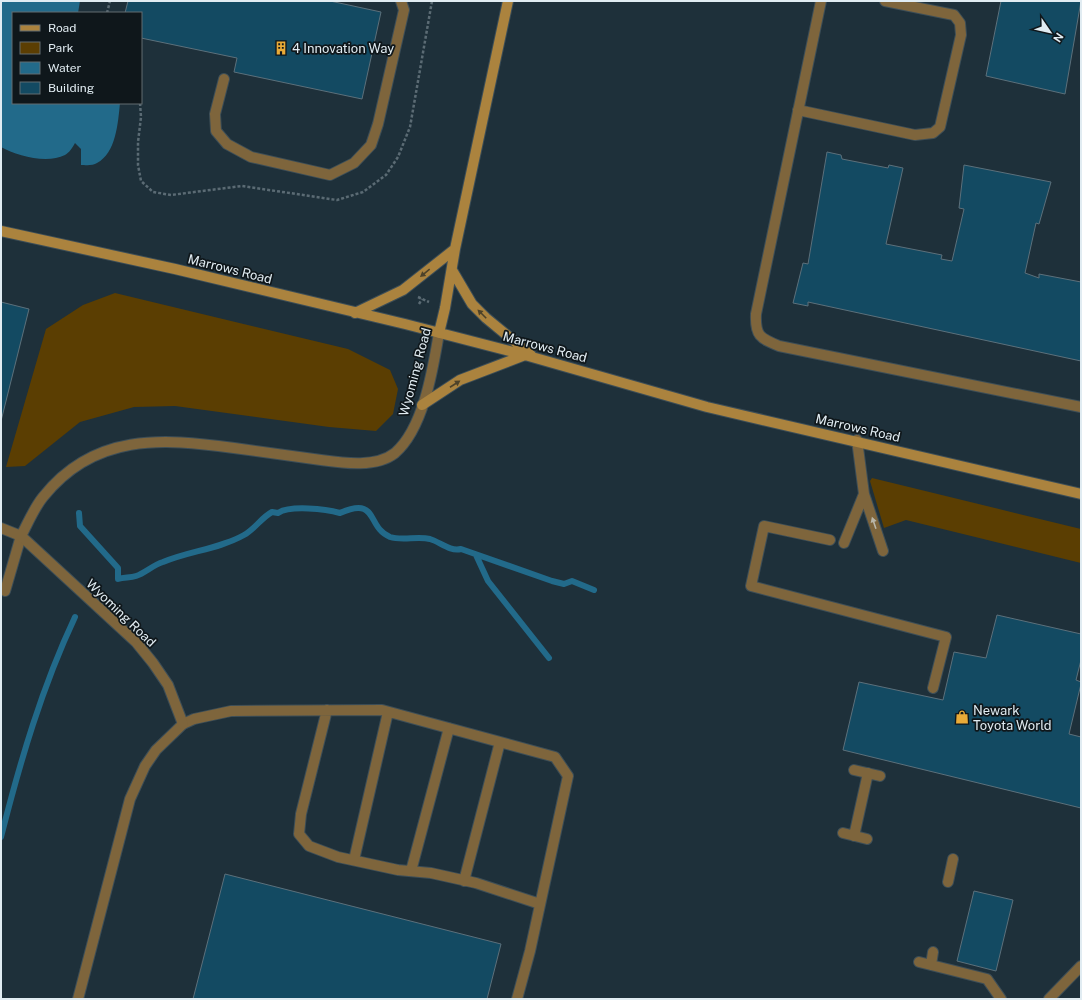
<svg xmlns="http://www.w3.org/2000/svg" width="1082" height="1000" font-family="'Public Sans',sans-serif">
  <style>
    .green { fill: #5b3e02 }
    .water { fill: #226a8a }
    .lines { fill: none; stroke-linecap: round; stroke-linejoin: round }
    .stream { stroke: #226a8a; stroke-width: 6 }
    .building { fill: #134a62; stroke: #5c707b }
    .lane-casing { stroke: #3d4e57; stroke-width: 12 }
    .street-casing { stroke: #3d4e57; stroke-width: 12 }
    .secondary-casing { stroke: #3d4e57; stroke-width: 12 }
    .path { stroke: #5b6b74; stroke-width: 2.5; stroke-dasharray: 3 2; stroke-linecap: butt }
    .lane { stroke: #7e653c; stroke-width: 10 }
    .street { stroke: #7e653c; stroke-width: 10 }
    .secondary { stroke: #ab833e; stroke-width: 10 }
    .oneway { fill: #4d4229 }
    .oneway2 { fill: #b9b6a9 }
    .labels { text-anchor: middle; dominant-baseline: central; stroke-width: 3.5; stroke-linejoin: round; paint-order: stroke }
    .poi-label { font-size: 13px; fill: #e1ecf2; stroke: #0f171b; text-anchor: start }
    .street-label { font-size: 13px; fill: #e1ecf2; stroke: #0f171b }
  </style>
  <rect width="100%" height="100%" fill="#1e303a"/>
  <path class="green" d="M115 293 348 349 390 370 398 389 393 414 376 431 329 427 175 406 134 407 80 422 25 466 6 467 46 329 83 305Z
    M872 478 1081 529V563L906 520 884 528 870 481Z"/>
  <path class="water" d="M1 1H80L78 13H13V103H120C118 123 116 153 97 163 93 166 85 165 81 165V149L75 143C73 147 69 153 65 155 47 164 17 156 1 147Z"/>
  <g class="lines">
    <path class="stream" d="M79 513 80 526 118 568V579C124 577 130 578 136 576 145 573 153 565 163 562 189 551 219 549 244 535 255 529 261 518 272 512L278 513C290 505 326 509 340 513 379 496 366 527 390 537 402 541 417 536 430 539 440 542 450 552 461 549L552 581 564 584 572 581 594 590
      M476 555 488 581 549 658
      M1 837C20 762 42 687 75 617"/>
  </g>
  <path class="building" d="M128 1H330L381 12 362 99 234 72 237 58 141 38V13H125Z
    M1001 1H1081L1065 94 986 76Z
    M827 152 841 155 842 159 888 168 889 165 903 168 886 244 942 255 941 259 952 261 964 209 959 208 964 165 1051 182 1039 224 1036 223 1025 273 1039 278V274L1081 282V361L808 302V306L793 303 803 263 808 264Z
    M1 302 29 309 1 421Z
    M997 615 1081 634V660L1076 680 1081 682V684L1069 734 1081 737V808L843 750 859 682 943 700 954 652 986 658Z
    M225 874 501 944 487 999H193Z
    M974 891 1013 900 996 971 957 961Z"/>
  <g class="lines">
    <g class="lane-casing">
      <path id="lane" d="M821 1 756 314C755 336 760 338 779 346L1081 407
        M224 79 215 114 216 131 227 144 251 157 330 175 354 163 371 145 378 124 404 10 401 1
        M798 110 915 135 933 133 940 127 961 35 960 23 954 15 885 1
        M857 440 864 494 883 551
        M830 540 764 526 751 586 946 637 933 688
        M844 543 864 494
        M5 591 21 536
        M327 710 301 814 299 834 309 846 338 857 398 870 431 873 476 883 540 904
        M854 770 880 776
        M843 833 867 839
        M854 836 868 773
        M354 860 388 712
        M411 871 449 728
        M464 881 500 742
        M948 882 953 859
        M919 962 987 979 1001 999
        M931 965 933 952
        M78 999 130 799 145 766 156 750 183 724 194 719 231 711 382 710 555 757 568 776 530 951 517 999"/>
    </g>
    <g class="street-casing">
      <path id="street" d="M1 528 21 536 136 642 153 663 168 685 183 724
        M21 536C28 523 34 508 43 497 94 433 162 438 234 448 263 452 292 456 321 460 343 463 376 468 395 453 424 428 433 368 439 333
        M1049 999 1081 966"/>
    </g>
    <g class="secondary-casing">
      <path id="secondary" d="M1 231 175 269 405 324 525 355 707 407 1081 494
        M452 270 472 304 486 318 531 355
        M355 313 403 290 455 249
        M439 333 445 308 455 249 508 1
        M422 405 460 380 525 355"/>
    </g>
    <path class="path" d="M107 13 110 1
      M140 103 141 117 138 142V165L141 181 153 192 171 195 242 186 337 200 363 192 386 175 398 157 410 127 432 1
      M418 297 429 302
      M419 304 422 299"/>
    <use href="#lane" class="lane"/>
    <use href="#street" class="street"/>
    <use href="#secondary" class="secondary"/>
  </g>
  <defs><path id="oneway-solid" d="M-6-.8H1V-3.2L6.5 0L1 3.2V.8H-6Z"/></defs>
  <g class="oneway">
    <use href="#oneway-solid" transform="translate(425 273) rotate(141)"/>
    <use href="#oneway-solid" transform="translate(482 314) rotate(-135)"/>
    <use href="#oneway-solid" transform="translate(455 384) rotate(-33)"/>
  </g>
  <use class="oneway2" href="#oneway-solid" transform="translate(874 523) rotate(-109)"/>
  <defs>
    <g id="building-bare" transform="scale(1.08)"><path d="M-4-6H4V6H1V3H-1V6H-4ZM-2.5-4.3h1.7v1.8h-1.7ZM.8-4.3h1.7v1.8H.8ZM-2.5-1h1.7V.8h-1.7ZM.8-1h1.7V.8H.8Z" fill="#e9ab38" stroke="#0f171b" stroke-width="2.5" paint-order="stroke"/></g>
    <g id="shop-bare" transform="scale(1.08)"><path d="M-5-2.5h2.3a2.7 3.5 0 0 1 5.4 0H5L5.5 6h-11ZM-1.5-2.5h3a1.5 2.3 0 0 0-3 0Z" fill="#e9ab38" stroke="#0f171b" stroke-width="2.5" paint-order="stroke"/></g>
  </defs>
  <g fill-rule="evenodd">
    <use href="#building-bare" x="281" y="48"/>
    <use href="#shop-bare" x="962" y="717"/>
  </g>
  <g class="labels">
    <g class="poi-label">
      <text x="292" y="48">4 Innovation Way</text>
      <text x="973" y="710">Newark<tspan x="973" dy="15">Toyota World</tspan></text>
    </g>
    <g class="street-label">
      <text transform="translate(230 269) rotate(14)">Marrows Road</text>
      <text transform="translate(545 347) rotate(15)">Marrows Road</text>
      <text transform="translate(415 372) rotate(-75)">Wyoming Road</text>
      <text transform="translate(858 428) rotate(13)">Marrows Road</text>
      <text transform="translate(121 613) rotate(44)">Wyoming Road</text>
    </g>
  </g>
  <rect width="1082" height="1000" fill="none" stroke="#e1ecf2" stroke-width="4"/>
  <rect x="12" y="12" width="130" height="92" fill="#0f171b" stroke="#636c71"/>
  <rect x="20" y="25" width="20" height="6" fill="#ab833e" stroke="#636c71"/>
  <text x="48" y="32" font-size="12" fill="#e1ecf2">Road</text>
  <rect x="20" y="42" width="20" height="12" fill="#5b3e02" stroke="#636c71"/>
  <text x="48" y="52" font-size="12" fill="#e1ecf2">Park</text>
  <rect x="20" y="62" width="20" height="12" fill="#226a8a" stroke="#636c71"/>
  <text x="48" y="72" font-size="12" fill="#e1ecf2">Water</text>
  <rect x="20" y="82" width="20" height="12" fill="#134a62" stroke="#636c71"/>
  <text x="48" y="92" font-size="12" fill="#e1ecf2">Building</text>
  <g transform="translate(1050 32) rotate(124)" stroke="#0f171b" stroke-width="3" paint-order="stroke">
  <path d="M0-3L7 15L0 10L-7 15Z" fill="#e1ecf2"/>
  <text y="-6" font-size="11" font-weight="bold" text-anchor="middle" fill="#e1ecf2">N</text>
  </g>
</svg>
